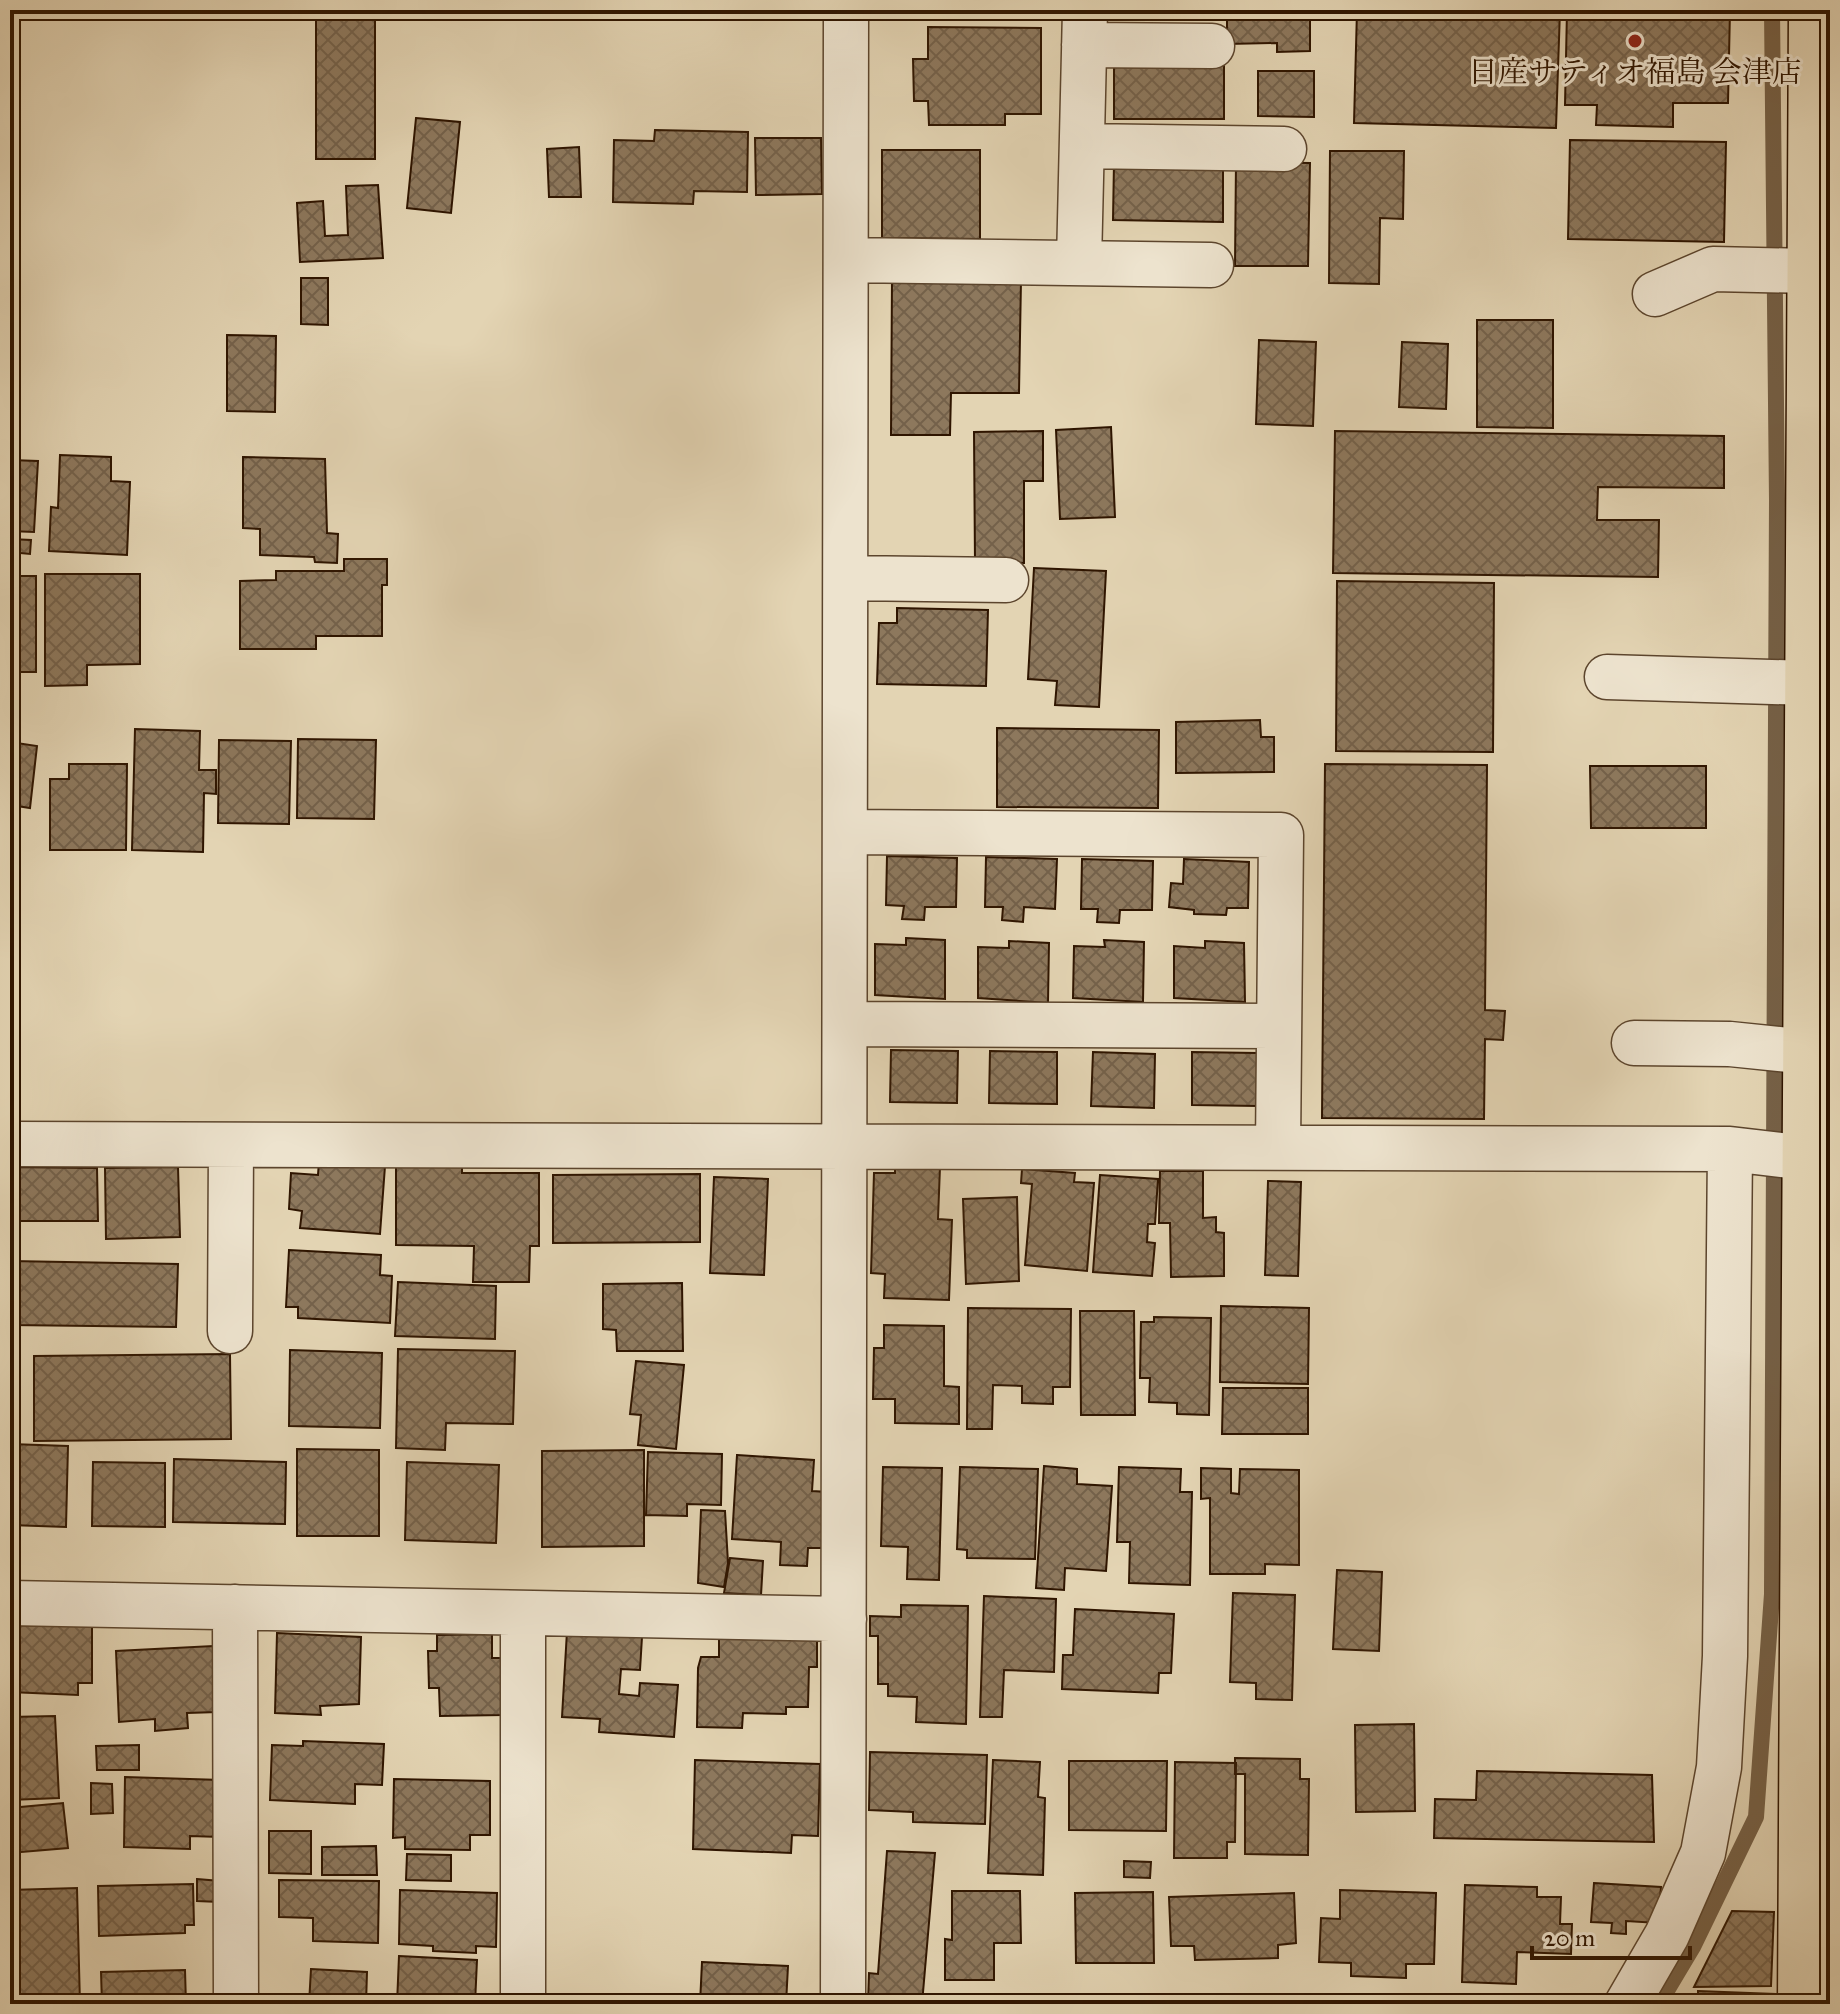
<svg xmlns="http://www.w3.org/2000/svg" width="1840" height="2014" font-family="'IM FELL Great Primer','Noto Serif JP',serif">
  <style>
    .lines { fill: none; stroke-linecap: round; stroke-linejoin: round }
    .stream { stroke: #766147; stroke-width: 16 }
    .building { fill: url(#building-cross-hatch); stroke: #2f1500; stroke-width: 2 }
    .minor-casing { stroke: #5c452d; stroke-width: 47 }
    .major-casing { stroke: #2f1500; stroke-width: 47 }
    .minor { stroke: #ede3ce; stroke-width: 44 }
    .major { stroke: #e3d4b3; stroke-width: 44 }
    .poi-dot { fill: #8f2418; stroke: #ede3ce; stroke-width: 3 }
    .labels { text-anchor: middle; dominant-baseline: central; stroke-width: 6; stroke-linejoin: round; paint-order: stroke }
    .poi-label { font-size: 30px; fill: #2f1500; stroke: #ede3ce }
  </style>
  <defs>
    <pattern id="building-cross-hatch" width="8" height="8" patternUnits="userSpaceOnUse" patternTransform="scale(2)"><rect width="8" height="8" fill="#8d785d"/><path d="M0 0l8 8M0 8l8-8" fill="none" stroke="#74614a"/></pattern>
  </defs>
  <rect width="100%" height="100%" fill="#e3d4b3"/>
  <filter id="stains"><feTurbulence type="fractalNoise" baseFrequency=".0025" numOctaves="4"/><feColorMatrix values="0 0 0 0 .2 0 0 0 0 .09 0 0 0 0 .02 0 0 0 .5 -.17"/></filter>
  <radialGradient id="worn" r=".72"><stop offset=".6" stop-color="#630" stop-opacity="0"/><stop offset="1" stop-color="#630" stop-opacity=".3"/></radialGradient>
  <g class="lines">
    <path class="stream" d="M1659 2004 1693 1947 1756 1817 1772 1594 1777 500 1772 10"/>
  </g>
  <path class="building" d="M316 10H375V159H316Z
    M880 10H954V14L880 13Z
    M1111 10H1222V13H1196V18L1169 17V13H1158V16L1130 15V19L1111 18Z
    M1227 10H1310V51L1277 52V43L1227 44Z
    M1357 10H1560L1556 128 1354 123Z
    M1567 10H1730L1728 103H1673V127L1596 125 1597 105H1565Z
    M928 27 1041 28V114H1005V125H929L928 101H914L913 59H928Z
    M1114 59H1224V119H1114Z
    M1258 71H1314V117L1258 116Z
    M416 118 460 122 451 213 407 208Z
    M655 130 748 132 747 192 694 191 693 204 613 202 614 140 654 141Z
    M755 138H821L822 194 756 195Z
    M1570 140 1726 142 1724 242 1568 239Z
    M579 147 581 197H549L547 149Z
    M882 150H980V239L882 238Z
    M1330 151H1404L1403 219 1380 218 1379 284 1329 283Z
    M1236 162 1310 163 1308 266H1235Z
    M1114 163 1223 165V222L1113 220Z
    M378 185 383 258 300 262 297 203 323 201 325 236 348 235 346 186Z
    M301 278H328V325L301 324Z
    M892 279 1021 280 1019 393H951L950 435H891Z
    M1477 320H1553V428L1477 427Z
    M227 335 276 336 275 412 227 411Z
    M1259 340 1316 342 1313 426 1256 424Z
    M1402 342 1448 344 1446 409 1399 407Z
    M1111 427 1115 517 1060 519 1056 430Z
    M1043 431V481H1024V563H975L974 432Z
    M1335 431 1724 436V488L1598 487 1597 520H1659L1658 577 1333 573Z
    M60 455 111 457V481L130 482 127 555 49 551 51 507 58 508Z
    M243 457 325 459 327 533 338 534 337 563 315 562 314 557 260 555V529L243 528Z
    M10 460 38 461 34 532 10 531Z
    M10 539 31 540 30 554 10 552Z
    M344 559H387V585H382V636H316V649H240V581L276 580V571H344Z
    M1034 568 1106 571 1099 707 1055 705 1057 681 1028 679Z
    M45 574H140V664L87 665V685L45 686Z
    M10 576H36V672H10Z
    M1337 581 1494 583 1493 752 1336 751Z
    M897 608 988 610 986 686 877 684 879 623H897Z
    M1260 720 1261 737H1274V772L1176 773V722Z
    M997 728 1159 730 1158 808 997 807Z
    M135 729 200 731 199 770H216V794L204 793 203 852 132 850Z
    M298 739 376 740 374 819 297 818Z
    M219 740 291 741 289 824 218 823Z
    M10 742 37 746 30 808 10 805Z
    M69 764H127L126 850H50V779H69Z
    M1325 764 1487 765 1485 1010 1505 1011 1503 1040 1485 1039 1484 1119 1322 1118Z
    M1590 766H1706V828H1591Z
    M887 856 957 858 956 907H925L924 920 902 919 904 906 886 905Z
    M986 857 1057 859 1055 909 1024 907 1023 922 1002 920 1003 907H985Z
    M1082 859 1153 861 1152 910H1120L1119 923 1097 922 1098 909H1081Z
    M1184 859 1249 862 1248 908H1227L1226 915 1194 914V910L1169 907 1171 883 1183 884Z
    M906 938 945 940V999L875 995V944L906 945Z
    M1104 940 1144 942 1143 1002 1073 998 1074 946 1105 947Z
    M1009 941 1049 943 1048 1003 978 998V947L1009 948Z
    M1205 941 1244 943 1245 1002 1174 998V946L1205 948Z
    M891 1050 958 1051 957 1103 890 1102Z
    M990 1051 1057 1052V1104L989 1103Z
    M1093 1052 1155 1054 1154 1108 1091 1106Z
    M1192 1052 1257 1053V1106L1192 1105Z
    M319 1161 385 1166 380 1234 300 1228 302 1211 289 1209 291 1173 318 1175Z
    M396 1164H462V1173H539V1246H530L529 1282H473L474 1246 396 1245Z
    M895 1165 940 1167 938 1219 952 1220 949 1300 884 1298 885 1274 871 1273 874 1173H895Z
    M10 1167 97 1168 98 1221H10Z
    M178 1167 180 1237 106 1239 105 1168Z
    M1022 1169 1075 1173 1074 1182 1094 1183 1087 1271 1025 1265 1032 1184 1021 1183Z
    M1160 1171H1203V1218L1216 1217V1232L1224 1233V1276L1171 1277 1170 1223H1159Z
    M700 1174V1242L553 1243V1175Z
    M1100 1175 1158 1179 1155 1224H1148L1147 1242 1155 1243 1152 1276 1093 1272Z
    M714 1177 768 1179 764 1275 710 1273Z
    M1268 1181 1301 1182 1298 1276 1265 1275Z
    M1017 1197 1019 1281 966 1284 963 1199Z
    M289 1250 381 1255 380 1275 392 1276 390 1323 298 1318V1307H286Z
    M10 1261 178 1264 176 1327 10 1325Z
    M398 1282 496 1286 495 1339 395 1336Z
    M682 1283 683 1351H617L616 1330 603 1329V1284Z
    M1221 1306 1309 1308 1308 1384 1220 1382Z
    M968 1308 1071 1309 1070 1387H1053V1404L1022 1403V1386L993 1385 992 1429H967Z
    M1080 1311H1134L1135 1415H1081Z
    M1154 1317 1211 1318 1209 1415 1177 1414V1403L1149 1402 1150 1378H1140L1141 1322H1154Z
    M884 1325 944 1326V1386L959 1387V1424L895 1423V1399H873L874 1348H884Z
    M398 1349 515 1351 513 1424 446 1423 445 1450 396 1448Z
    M290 1350 382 1353 380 1428 289 1426Z
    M230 1354 231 1439 34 1441V1356Z
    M636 1361 684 1365 676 1449 638 1445 641 1415 630 1414Z
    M1223 1388H1308V1434H1222Z
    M10 1444 68 1446 66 1527 10 1525Z
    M297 1449 379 1450V1536H297Z
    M644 1450V1546L542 1547V1451Z
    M648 1452 722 1454 721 1505 687 1504V1516L646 1515Z
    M737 1455 814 1460 812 1491 828 1492 825 1548H808L807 1566 780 1565 781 1542 732 1539Z
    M174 1459 286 1462 285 1524 173 1522Z
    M93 1462 165 1463V1527L92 1526Z
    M407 1462 499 1465 496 1543 405 1540Z
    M1044 1466 1077 1469V1484L1112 1486 1106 1571 1065 1568 1064 1590 1036 1588Z
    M883 1467 942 1468 939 1580 907 1579 908 1547 881 1546Z
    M960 1467 1038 1469 1035 1559 967 1558V1550L957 1549Z
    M1119 1467 1181 1469 1180 1492H1192L1190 1585 1129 1583 1130 1542H1117Z
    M1201 1468 1231 1469V1493L1239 1494 1240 1469 1299 1470V1565L1265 1564V1574H1210V1498L1201 1499Z
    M701 1510 725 1511 728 1563 724 1587 698 1583Z
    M730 1558 763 1561 761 1595 724 1593Z
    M1337 1570 1382 1572 1379 1651 1333 1649Z
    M1233 1593 1295 1595 1292 1700 1256 1699V1683L1230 1682Z
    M984 1596 1056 1599 1054 1672 1004 1670 1002 1717H980Z
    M901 1605 968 1606 966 1724 916 1722 917 1697 888 1696V1684H878V1636H870V1616L901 1617Z
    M1075 1609 1174 1614 1171 1673H1159L1158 1693 1062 1689 1063 1655H1073Z
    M10 1625 92 1626V1683H78V1695L10 1692Z
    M567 1631 642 1637 640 1670 621 1669 619 1694 639 1696 640 1683 678 1685 674 1737 599 1732 600 1719 562 1717Z
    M277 1633 361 1637 359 1704 320 1706 321 1715 275 1713Z
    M492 1634V1658H508L503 1715 440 1716 439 1688H429L428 1651H437V1635Z
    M719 1638H817V1667H809L808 1707H786V1714L743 1713 742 1728 697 1727 698 1668 701 1657H719Z
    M213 1646 217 1712 187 1713 188 1728 155 1731V1719L119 1722 116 1651Z
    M55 1716 59 1798 10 1800V1717Z
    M1414 1724 1415 1811 1356 1812 1355 1725Z
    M303 1741 384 1744 382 1785 355 1784V1804L270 1800 272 1745 303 1746Z
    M139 1745V1770H97L96 1746Z
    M870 1752 987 1755 985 1824 913 1822V1812L869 1810Z
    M1235 1758 1300 1759V1779H1309L1308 1855 1245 1854V1774H1235Z
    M695 1760 820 1764 818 1836 792 1835 791 1853 693 1849Z
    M993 1760 1040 1762 1038 1797 1045 1798 1043 1875 988 1873Z
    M1069 1761H1167L1166 1831 1069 1830Z
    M1175 1762 1236 1763 1235 1842H1227V1858H1174Z
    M1477 1771 1652 1775 1654 1842 1434 1838 1435 1799 1476 1800Z
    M125 1777 221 1780 220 1837 190 1836V1849L124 1847Z
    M394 1779 490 1781V1835H470V1850L405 1849V1837L393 1838Z
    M91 1783 112 1784 113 1813 91 1814Z
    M63 1803 68 1848 10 1853V1808Z
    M269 1831H311V1874L269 1873Z
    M376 1846 377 1875H322V1847Z
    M887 1851 935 1853 922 2004H868L869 1973 878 1974Z
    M407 1854 451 1855V1881L406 1880Z
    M1124 1861 1151 1862 1150 1878 1124 1877Z
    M197 1879 220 1881 219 1902 197 1901Z
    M279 1880 379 1881 378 1943 313 1941V1918L279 1917Z
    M1594 1883 1661 1887 1658 1923 1626 1921V1934L1611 1933 1612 1923 1591 1922Z
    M193 1884 194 1925H185V1933L99 1936 98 1886Z
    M1465 1885 1537 1887V1897H1561L1560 1924H1572L1571 1954 1517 1952 1516 1984 1462 1982Z
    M77 1888 80 2004H10V1890Z
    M400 1890 497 1893 496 1947 476 1946V1953L433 1951V1946L399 1944Z
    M1340 1890 1436 1893 1434 1964H1406V1978L1351 1976V1963L1319 1962 1321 1918 1340 1919Z
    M952 1891H1020L1021 1943H994V1980H945V1939L952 1940Z
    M1153 1892 1154 1963H1076L1075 1893Z
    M1294 1893 1296 1943 1278 1945V1958L1195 1960 1194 1946H1171L1169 1897Z
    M1732 1911 1774 1912 1771 1986 1694 1987Z
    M399 1956 477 1960 475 2004H397Z
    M702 1962 788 1966 786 2004H700Z
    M311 1969 367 1972 366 2004H309Z
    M185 1970 186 2004H102L101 1972Z
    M1698 1991 1775 1994V2004H1698Z"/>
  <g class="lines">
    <g class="minor-casing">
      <path id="minor" d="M1084 45 1212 46
        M1082 146 1284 149
        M846 260 1211 265
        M1079 263 1085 10
        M1655 294 1713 269 1810 271
        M846 578 1006 580
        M1607 677 1808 683
        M846 832 1281 835 1278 1148
        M845 1024 1279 1026
        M1634 1043 1730 1044 1807 1052
        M10 1144 1730 1149 1806 1158 1830 1155
        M230 1331 231 1145
        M10 1603 844 1619
        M235 1607 236 2004
        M523 2004V1613
        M843 2004 846 10
        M1627 2004 1667 1935 1703 1853 1719 1767 1725 1656 1730 1149"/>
    </g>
    <g class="major-casing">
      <path id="major" d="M1800 2004 1811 10"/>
    </g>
    <use href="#minor" class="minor"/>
    <use href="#major" class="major"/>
  </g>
  <circle class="poi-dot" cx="1635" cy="41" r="8"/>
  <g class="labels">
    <g class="poi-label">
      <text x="1635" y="72">日産サティオ福島 会津店</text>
    </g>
  </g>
  <rect width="1840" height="2014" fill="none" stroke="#e3d4b3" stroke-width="40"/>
  <rect x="12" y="12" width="1816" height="1990" fill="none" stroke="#2f1500" stroke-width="4"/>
  <rect x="20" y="20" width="1800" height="1974" fill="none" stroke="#2f1500" stroke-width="2"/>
  <path d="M1532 1946v12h158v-12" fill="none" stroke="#2f1500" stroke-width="4"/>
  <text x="1544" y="1946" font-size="24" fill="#2f1500" stroke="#ede3ce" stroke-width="6" paint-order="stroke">20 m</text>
  <rect width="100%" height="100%" filter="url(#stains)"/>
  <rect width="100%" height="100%" fill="url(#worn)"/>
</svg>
